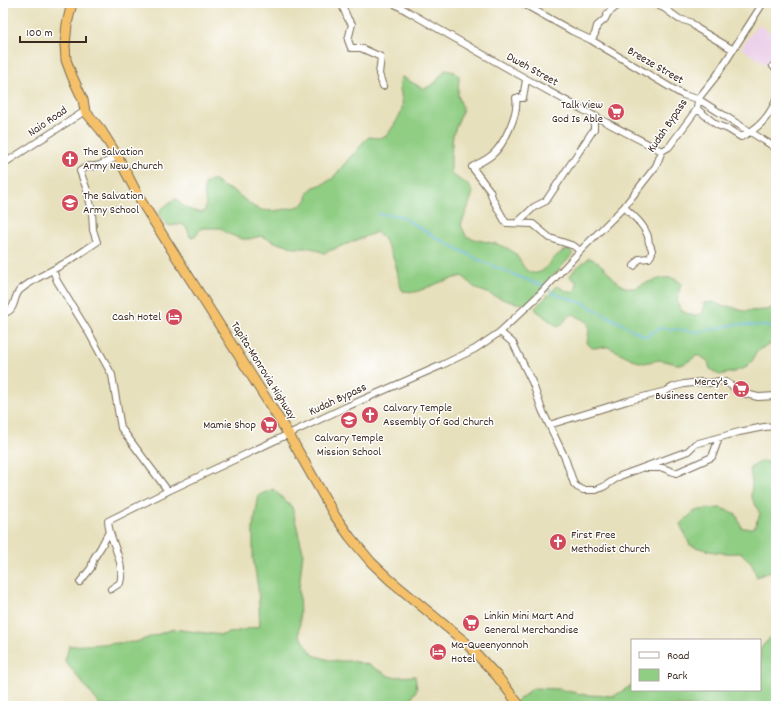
<svg xmlns="http://www.w3.org/2000/svg" width="779" height="709" font-family="Dekko,sans-serif">
  <style>
    .built { fill: #ecd1ea }
    .green { fill: #90ce84; stroke: #667c51 }
    .lines { fill: none; stroke-linecap: round; stroke-linejoin: round }
    .stream { stroke: #74bbeb; stroke-width: 1.5 }
    .minor-casing { stroke: #776a55; stroke-width: 8 }
    .highway-casing { stroke: #776a55; stroke-width: 11 }
    .minor { stroke: #fff; stroke-width: 6 }
    .highway { stroke: #f4c16a; stroke-width: 9 }
    .labels { text-anchor: middle; dominant-baseline: central; stroke-width: 3; stroke-linejoin: round; paint-order: stroke }
    .street-label { font-size: 12px; fill: #3b2a1e; stroke: #fff }
    .poi-label { font-size: 12px; fill: #3b2a1e; stroke: #fff; text-anchor: start }
  </style>
  <rect width="100%" height="100%" fill="#fff"/>
  <filter id="ink" filterUnits="userSpaceOnUse"><feTurbulence type="fractalNoise" baseFrequency=".025" numOctaves="2"/><feDisplacementMap in="SourceGraphic" scale="8" xChannelSelector="R" yChannelSelector="G"/><feConvolveMatrix kernelMatrix="1 2 1 2 8 2 1 2 1" color-interpolation-filters="sRGB"/></filter>
  <filter id="wash" filterUnits="userSpaceOnUse"><feTurbulence type="fractalNoise" baseFrequency=".012" numOctaves="4" result="noise"/><feDisplacementMap in="SourceGraphic" scale="16" xChannelSelector="R" yChannelSelector="G"/><feGaussianBlur stdDeviation="0.9" result="paint"/><feColorMatrix in="noise" values="0 0 0 0 0 0 0 0 0 0 0 0 0 0 0 0 0 1.4 0 .05"/><feComposite in="paint" operator="in"/></filter>
  <g filter="url(#wash)">
    <rect width="100%" height="100%" fill="#e7e0bc"/>
    <path class="built" d="M758 24 776 37V52L767 65 741 48Z"/>
    <path class="green" d="M445 70 455 72 459 76 458 95 463 109 453 135 451 155V174L468 185 473 192C470 204 465 214 461 225L466 236C481 243 500 241 513 252 522 259 523 275 537 273 549 271 552 253 569 249L573 254 528 304C511 304 500 298 485 292 483 291 481 291 479 290 473 288 468 280 462 276L441 282 416 292 403 291C398 284 399 279 397 270 395 260 385 237 377 232L324 253 312 248H294L285 244H280L261 236 249 239H242L226 233 221 228H203L200 229 196 236 190 237 187 228 182 224 170 226C164 223 159 217 160 210L173 200 177 199C182 208 194 213 204 212 209 199 200 195 206 182L213 180 222 186 235 192 254 207 261 210 273 211 292 208 302 205 307 199 308 192 314 187 323 184 332 179 351 156 355 153 364 141 369 137 378 138 387 136C392 127 400 118 402 108 404 98 396 86 402 77L424 89 435 83Z
      M589 258C608 263 615 291 635 288 637 288 641 285 643 284 656 280 671 273 681 283L677 303 682 311 693 316 703 313 704 303 714 302 723 307 728 306 744 311 768 310 776 305V342L762 348 756 353 752 361 747 367 734 372 719 375 710 369 708 361 698 355 684 364H676L669 362 659 360 644 363 636 361 608 347 592 348 587 343 589 330 588 322 573 314C565 317 565 323 558 327L537 311 535 308 557 286 569 292H574L577 285 576 281 572 279 570 276 575 269Z
      M762 461 776 464V569L757 577 751 562 741 553C719 554 710 552 690 545L680 524 695 511 706 509 721 508 736 514 742 528H754L760 514 751 496 752 483 750 468Z
      M273 489 292 507 303 552 299 588 300 621 299 634 313 655 333 661H352L369 665 391 677 415 676 417 689 407 706H101L65 661 69 646 136 642 173 629 221 635 260 626 258 588 253 558V528L259 495Z
      M776 631V706H511L533 688 558 689 586 695 614 696 632 685V690H760V649Z"/>
    <g class="lines">
      <path class="stream" d="M377 214 400 216 437 238 481 261 527 280 544 286
        M547 288 554 294 583 303 646 337C651 334 654 330 660 328L700 332 736 324 776 327"/>
    </g>
  </g>
  <g filter="url(#ink)">
    <g class="lines">
      <g class="minor-casing">
        <path id="minor" d="M341 3 348 19 352 24 348 40 351 48H361L381 57 379 74 383 86
          M393 3C482 54 570 105 662 151
          M522 3 572 31 591 40 683 95 698 99 776 148
          M653 3 664 8 679 19 690 22 698 29 732 49
          M591 40 595 34 597 26 605 19 608 13 621 3
          M773 66 776 68
          M526 80 523 98H516C519 113 504 145 492 155 486 160 479 163 472 167L490 191 493 200 506 223 533 224 550 238 574 246 580 251
          M697 109 717 125 728 129 741 137C759 128 767 119 776 101
          M3 164 85 111
          M624 207C632 215 643 223 647 234 649 237 648 241 649 243 652 249 654 252 649 258L639 259 634 266
          M517 223 534 207 546 201 594 129V117
          M53 270 57 281 89 333 112 375 121 428 168 491
          M3 313C17 311 12 298 20 290 34 278 50 272 65 263 76 257 86 249 97 242L93 230 92 211 87 190 80 171 88 166C100 168 107 160 118 157
          M500 332 513 343 533 384 542 410 565 458 574 484 577 487 583 490H596L605 486 620 476 688 451 695 444 739 432 764 427 776 426
          M549 425 627 401 666 391 673 387 684 384 700 382 710 383 719 381 726 382 742 393 758 397 776 396
          M647 468H663L676 473 712 457 719 438
          M80 582 91 568 94 558 101 547 109 532
          M111 589 120 583C126 561 109 542 108 521L168 491 346 407 442 365 475 349 500 332 539 295 580 251 624 207 656 166 662 151 669 147 697 109 698 99 717 75 763 3"/>
      </g>
      <g class="highway-casing">
        <path id="highway" d="M72 3 67 24 65 45 66 60 72 76 83 100 85 111 101 130 118 157 141 201 289 435 335 516 350 537 371 562 390 580 465 642 497 676 520 706"/>
      </g>
      <use href="#minor" class="minor"/>
      <use href="#highway" class="highway"/>
    </g>
  </g>
  <defs>
    <g id="supermarket-disc" transform="scale(0.9)"><circle r="9.5" fill="#d1495b" stroke="#fff"/><path d="M-6-5.5h2.5l.6 2H6L4.5 2H-2.5L-4.4-4H-6ZM-1.5 3.2a1.3 1.3 0 1 0 .1 0ZM3 3.2a1.3 1.3 0 1 0 .1 0Z" fill="#fff"/></g>
    <g id="church-disc" transform="scale(0.9)"><circle r="9.5" fill="#d1495b" stroke="#fff"/><path d="M-1.2-6h2.4v3.5h3.3v2.4h-3.3V6h-2.4V-.1h-3.3v-2.4h3.3Z" fill="#fff"/></g>
    <g id="school-disc" transform="scale(0.9)"><circle r="9.5" fill="#d1495b" stroke="#fff"/><path d="M0-5L7-2L0 1L-7-2ZM-4 1L0 2.5L4 1V4Q0 6-4 4Z" fill="#fff"/></g>
    <g id="hotel-disc" transform="scale(0.9)"><circle r="9.5" fill="#d1495b" stroke="#fff"/><path d="M-6-4.5h1.5V1H6V5H4.5V3h-9V5H-6ZM-4 0a1.8 1.8 0 1 1 3.6 0ZM.5 0V-2.5h3Q6-2.5 6 0Z" fill="#fff"/></g>
  </defs>
  <g fill-rule="evenodd">
    <use href="#supermarket-disc" x="616" y="112"/>
    <use href="#church-disc" x="70" y="159"/>
    <use href="#school-disc" x="70" y="203"/>
    <use href="#hotel-disc" x="174" y="317"/>
    <use href="#supermarket-disc" x="741" y="389"/>
    <use href="#church-disc" x="370" y="415"/>
    <use href="#school-disc" x="349" y="420"/>
    <use href="#supermarket-disc" x="269" y="425"/>
    <use href="#church-disc" x="558" y="542"/>
    <use href="#supermarket-disc" x="471" y="623"/>
    <use href="#hotel-disc" x="438" y="652"/>
  </g>
  <g class="labels">
    <g class="street-label">
      <text transform="translate(655 66) rotate(30)">Breeze Street</text>
      <text transform="translate(532 70) rotate(29)">Dweh Street</text>
      <text transform="translate(48 122) rotate(-34)">Naio Road</text>
      <text transform="translate(668 126) rotate(-56)">Kudah Bypass</text>
      <text transform="translate(263 371) rotate(58)">Tapita-Monrovia Highway</text>
      <text transform="translate(338 400) rotate(-25)">Kudah Bypass</text>
    </g>
    <g class="poi-label">
      <text x="603" y="105" text-anchor="end">Talk View<tspan x="603" dy="14">God Is Able</tspan></text>
      <text x="83" y="152">The Salvation<tspan x="83" dy="14">Army New Church</tspan></text>
      <text x="83" y="196">The Salvation<tspan x="83" dy="14">Army School</tspan></text>
      <text x="161" y="317" text-anchor="end">Cash Hotel</text>
      <text x="728" y="382" text-anchor="end">Mercy's<tspan x="728" dy="14">Business Center</tspan></text>
      <text x="383" y="408">Calvary Temple<tspan x="383" dy="14">Assembly Of God Church</tspan></text>
      <text x="256" y="425" text-anchor="end">Mamie Shop</text>
      <text x="349" y="438" text-anchor="middle">Calvary Temple<tspan x="349" dy="14">Mission School</tspan></text>
      <text x="571" y="535">First Free<tspan x="571" dy="14">Methodist Church</tspan></text>
      <text x="484" y="616">Linkin Mini Mart And<tspan x="484" dy="14">General Merchandise</tspan></text>
      <text x="451" y="645">Ma-Queenyonnoh<tspan x="451" dy="14">Hotel</tspan></text>
    </g>
  </g>
  <rect width="779" height="709" fill="none" stroke="#fff" stroke-width="16"/>
  <rect x="631" y="639" width="130" height="52" fill="#ffffff" stroke="#b1aaa5"/>
  <rect x="639" y="652" width="20" height="6" fill="#ffffff" stroke="#b1aaa5"/>
  <text x="667" y="659" font-size="12" fill="#3b2a1e">Road</text>
  <rect x="639" y="669" width="20" height="12" fill="#90ce84" stroke="#b1aaa5"/>
  <text x="667" y="679" font-size="12" fill="#3b2a1e">Park</text>
  <path d="M20 36v6h66v-6" fill="none" stroke="#3b2a1e" stroke-width="2"/>
  <text x="26" y="36" font-size="12" fill="#3b2a1e" stroke="#ffffff" stroke-width="3" paint-order="stroke">100 m</text>
</svg>
